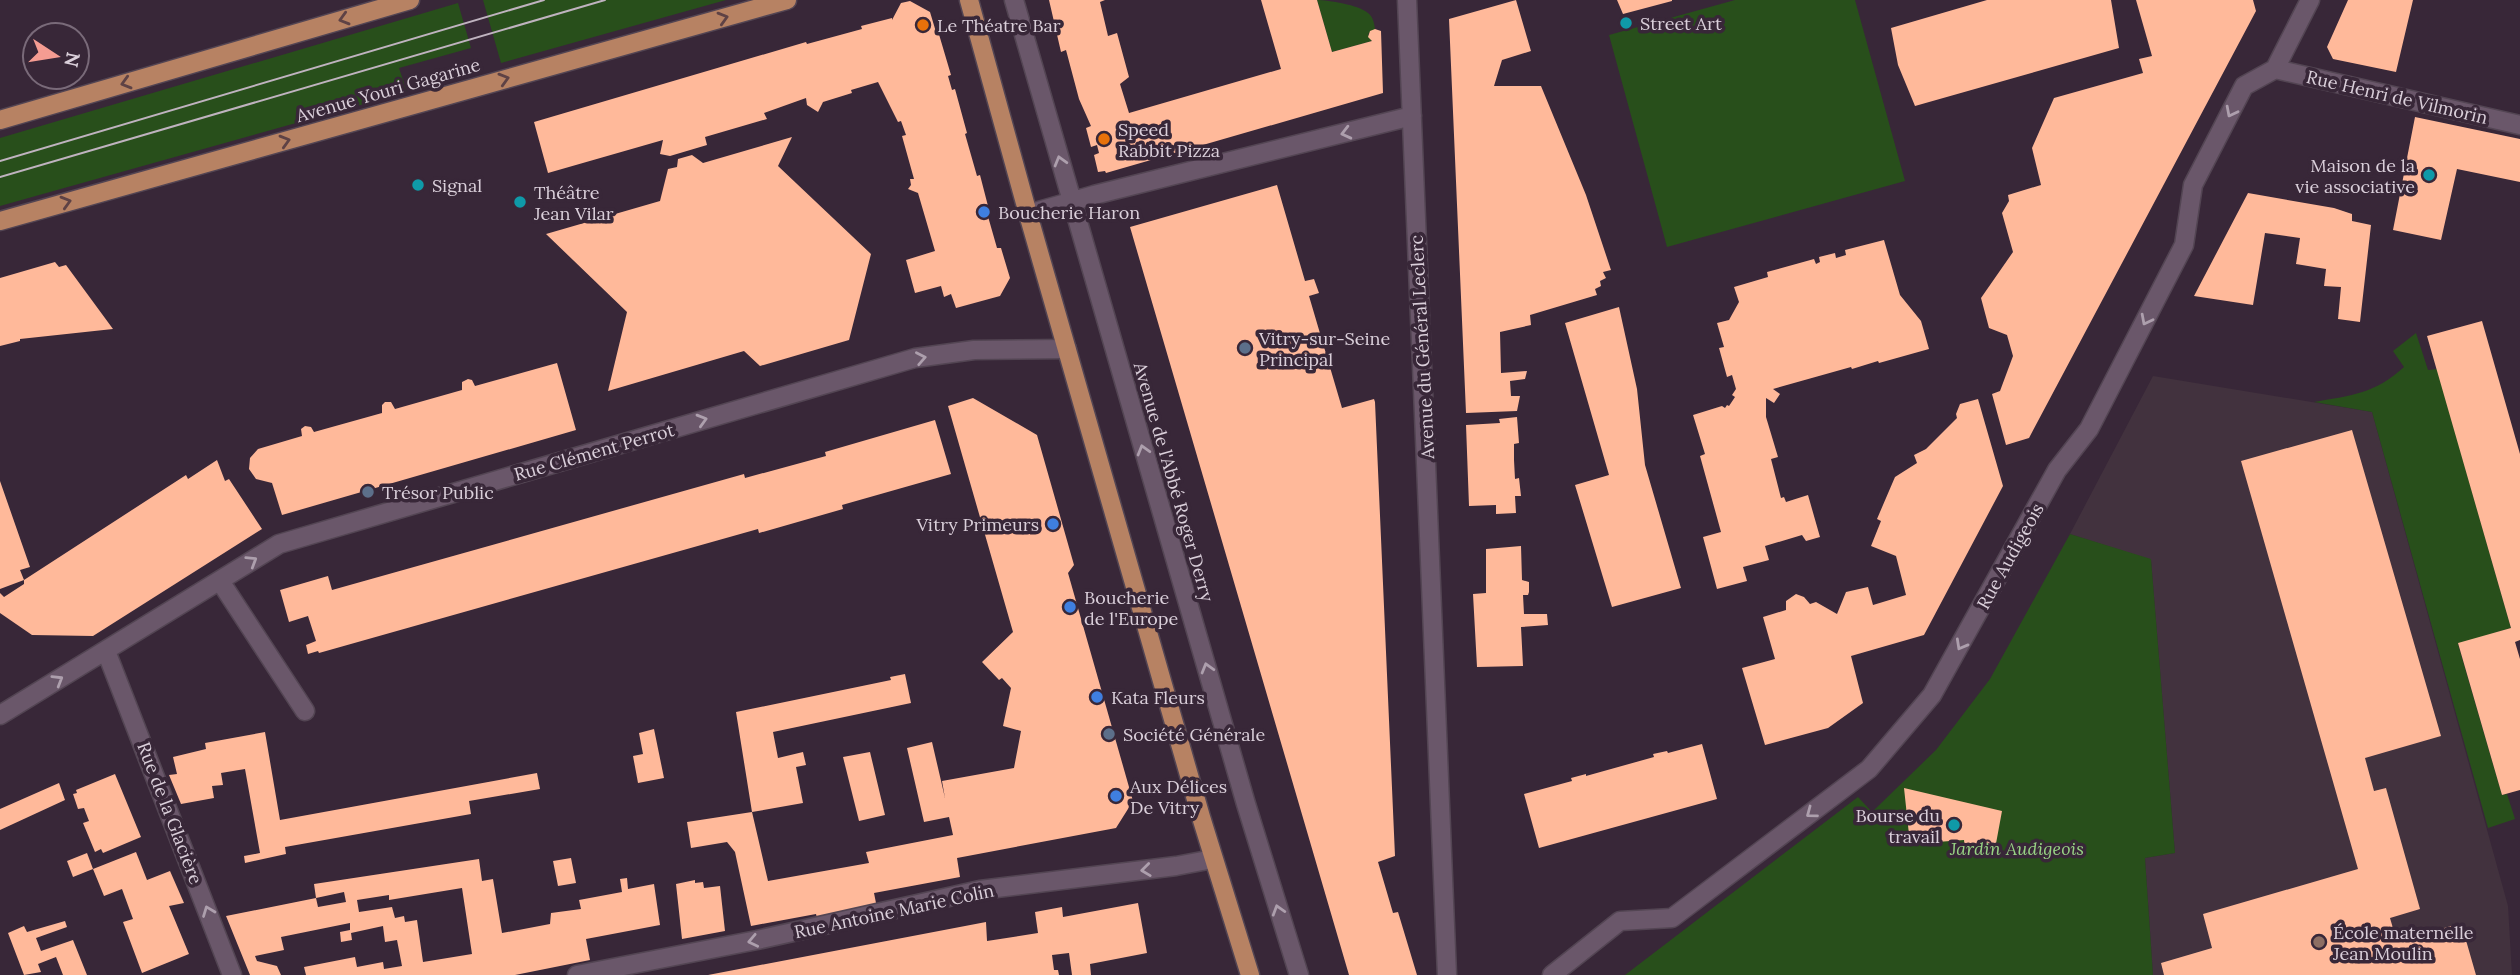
<svg xmlns="http://www.w3.org/2000/svg" width="2520" height="975" font-family="Lora,serif">
  <style>
    .education { fill: #42323e }
    .green { fill: #284f1b }
    .building { fill: #ffb99a; fill-rule: evenodd }
    .lines { fill: none; stroke-linecap: round; stroke-linejoin: round }
    .minor-casing { stroke: #534553; stroke-width: 21 }
    .major-casing { stroke: #534553; stroke-width: 21 }
    .minor { stroke: #6a576a; stroke-width: 18 }
    .major { stroke: #b78263; stroke-width: 18 }
    .tram { stroke: #bfb3bf; stroke-width: 2 }
    .oneway { stroke: #5e4245 }
    .oneway2 { stroke: #ad9fad }
    .culture-dot { fill: #0f9aa8; stroke: #382738; stroke-width: 2.5 }
    .food-dot { fill: #e8710a; stroke: #382738; stroke-width: 2.5 }
    .shop-dot { fill: #3f7fe0; stroke: #382738; stroke-width: 2.5 }
    .service-dot { fill: #5c6f8a; stroke: #382738; stroke-width: 2.5 }
    .education-dot { fill: #8d6e63; stroke: #382738; stroke-width: 2.5 }
    .labels { text-anchor: middle; dominant-baseline: central; stroke-width: 7; stroke-linejoin: round; paint-order: stroke }
    .poi-label { font-size: 18px; fill: #dacfda; stroke: #382738; text-anchor: start }
    .street-label { font-size: 18px; fill: #dacfda; stroke: #382738 }
    .park-label { font-size: 18px; font-style: italic; fill: #97d284; stroke: #382738 }
  </style>
  <rect width="100%" height="100%" fill="#382738"/>
  <path class="education" d="M2153 376 2372 412 2508 906 2512 975H2153L2145 858 2175 853 2151 560 2070 534Z"/>
  <path class="green" d="M483 0H726L501 63Z
    M1317 0C1328 0 1359 5 1368 13 1373 17 1374 22 1375 29L1368 34 1372 41 1332 52Z
    M1735 0H1855L1905 181 1667 247 1609 35Z
    M458 3 471 48 399 68 407 92 0 206V138Z
    M2416 333 2428 370 2437 369 2511 628 2458 644 2502 795 2507 794 2515 819 2488 828 2372 412 2314 402C2353 395 2374 394 2404 367L2393 351Z
    M2070 534 2151 559 2175 853 2145 858 2153 975H1625L1858 797 1872 812 1936 750 1990 679Z"/>
  <path class="building" d="M1049 0H1105L1100 2 1108 36 1117 33 1129 77 1120 84 1129 113 1281 69 1261 0H1317L1332 52 1372 41 1368 37 1370 31 1375 29 1381 31 1383 93 1106 173 1105 171 1098 172 1094 155 1099 153 1097 145 1091 147 1086 128 1091 126 1079 99 1066 50 1061 52Z
    M1516 0 1531 51 1502 60 1494 86H1541L1586 195 1611 270 1603 272 1606 278 1600 281 1601 286 1595 289 1597 295 1530 315 1531 325 1500 332 1501 373 1527 371 1525 379 1510 381 1511 396H1520L1517 411 1466 413 1449 19Z
    M1617 0H1672V1L1623 14Z
    M1987 0H2111L2119 48 1915 106 1898 65 1891 28Z
    M2136 0H2253L2256 11 2029 438 2006 445 1992 394 2000 391 2013 356 2007 335 1989 328 1981 298 2013 252 2002 213 2009 201 2008 195 2041 185 2032 148 2054 98 2143 73 2139 59 2152 56Z
    M2348 0H2413L2396 72 2333 59 2327 47Z
    M910 1 930 12 936 32 938 31 951 75 948 76 952 90 955 89 967 133 965 134 977 176 980 175 988 206H985L997 248H1001L1010 278 1000 296 956 308 951 294 944 297 941 286 915 293 906 260 935 251 918 193 908 189 911 185 910 179H914L902 136 906 135 901 121 898 122 878 82 851 90 852 93 823 102 818 112 807 105 806 98 764 113 767 119 705 137 707 145 670 156 660 154 663 140 548 173 534 122 806 42 807 44 862 29 861 26 892 18V20L901 3Z
    M2415 117 2520 139V182L2457 169 2441 240 2393 230Z
    M792 137 778 166 871 254 849 340 760 366 744 351 608 391 627 312 546 234 660 201 668 169 677 167 678 159 692 155 703 163Z
    M1277 185 1305 281 1314 279 1319 293 1309 296 1342 408 1374 399 1375 402 1395 856 1378 862 1393 913 1398 912 1417 975H1349L1130 227Z
    M2248 193 2334 208 2352 214V221L2371 225 2360 322 2338 319 2341 287 2324 286 2326 269 2296 264 2300 238 2265 233 2253 305 2194 296Z
    M1884 240 1900 295 1921 321 1929 349 1879 363 1878 361 1852 369 1851 367 1773 389 1780 394 1774 403 1766 398V417L1778 457 1771 459 1781 498 1784 497 1786 502 1808 495 1820 537 1806 541 1802 535 1765 546 1769 560 1743 567 1747 581 1717 589 1703 537 1721 532 1700 456 1705 454 1693 415 1722 406 1725 408 1727 405 1729 406 1735 397 1732 395 1736 389 1732 375 1727 377 1719 348 1724 347 1717 323 1729 320 1739 302 1734 287 1768 277 1767 272 1814 259 1816 264 1820 262 1819 257 1835 253 1836 258 1846 255 1845 250Z
    M55 262 59 267 66 265 113 329 20 339V341L0 346V278Z
    M1619 307 1637 389 1645 465 1681 588 1612 607 1575 485 1609 475 1565 323Z
    M2482 321 2520 454V640L2515 642 2520 659V790L2502 795 2458 643 2511 628 2427 336Z
    M557 363 576 430 282 515 272 483 256 479 249 469 250 458 258 449 302 436 301 429 305 426 311 427 314 432 382 413V405L385 402H391L395 409 462 390V382L468 379 472 380 475 386Z
    M973 398 1037 435 1074 565 1068 573 1133 801 1116 828 957 858 960 877 874 893 877 908 817 918 816 914 751 926 735 852 727 842 691 848 687 822 752 812 768 881 869 863 866 852 953 835 949 817 924 822 907 748 932 742 945 798 942 781 1014 768 1021 731 1003 726 1011 688 1002 678 999 680 982 662 1013 632 948 406Z
    M1978 399 2003 486 1924 635 1851 656 1863 703 1828 728 1765 745 1742 668 1775 659 1763 617 1786 610V601L1796 594 1804 597 1810 604 1816 602 1837 614 1846 592 1868 587 1873 605 1906 595 1896 556 1871 546 1881 521 1877 519 1895 477 1917 463 1914 455 1926 449 1957 418 1956 414 1960 404Z
    M1517 417 1519 443 1514 444V460L1515 479 1519 478 1521 496H1515L1516 513 1496 514V505L1469 506 1466 425 1500 423 1499 419Z
    M935 420 951 474 842 505 843 509 759 533 758 529 319 653 318 651 308 654 306 645 316 641 308 616 289 622 280 590 328 576 332 590 744 474 745 478 826 456 825 452Z
    M2352 430 2441 736 2365 758 2374 791 2386 788 2420 909 2390 918 2397 942 2461 923 2476 975H2164L2161 963 2212 948 2203 914 2358 869 2241 461Z
    M217 460 225 481 229 479 262 529 93 636 32 635 0 613V593L4 597 24 584V580L186 475 188 479Z
    M0 481 30 567 20 570 24 580 0 589Z
    M1521 546 1522 580 1529 582V592L1528 595H1523L1524 614H1547L1548 625 1521 627 1523 666 1477 667 1473 594 1486 593V549Z
    M905 674 911 703 773 732 778 758 803 752 806 765 796 767 803 803 752 812 736 712 891 680 890 677Z
    M654 729 664 778 638 783 633 756 643 754 639 733Z
    M265 732 280 820 537 773 540 789 469 801 471 814 285 847 286 854 245 863 244 856 260 853 245 769 221 773 223 785 212 786 214 798 181 804 169 775 177 774 173 757 206 749 205 743Z
    M1702 744 1717 799 1539 848 1524 794 1572 781 1571 778 1586 774V776L1654 757 1653 754 1667 751 1668 753Z
    M870 752 885 815 859 821 843 757Z
    M115 774 141 837 103 853 101 849 95 852 83 823 89 821 84 808 78 809 73 794 77 793 76 790Z
    M59 783 65 800 0 830V809Z
    M1904 788 2002 811 1995 849 1965 852 1964 840 1910 844Z
    M136 852 147 880 170 871 184 903 169 906 189 954 142 973 123 922 133 919 122 889 104 896 93 869Z
    M87 853 93 869 73 877 67 861Z
    M571 858 576 883 558 886 553 861Z
    M479 859 482 881 493 879 502 933 550 924 551 913 581 909 579 900 622 892 620 879 627 878 628 889 654 884 660 925 586 939 590 960 515 975H306L304 967 355 957 357 967 383 962 384 969 402 966 397 940 385 942 383 926 351 933 352 940 341 942 340 932 350 930V923L281 937 284 950 255 956 257 961 277 966 281 975H250L226 916 316 898 318 907 346 902 344 892 316 898 314 884ZM462 888 472 954 423 962 417 920 405 922 404 916 395 918 392 907 359 912 357 900 389 895V900Z
    M695 880V883L703 882 704 888 720 886 725 931 682 939 676 884Z
    M1138 903 1147 953 1090 964 1091 975H1072L1069 953 1052 955 1054 970H1058L1059 975H708L986 922 987 941 1038 933 1035 912 1062 907 1063 917Z
    M65 921 67 927 36 938 41 951 73 940 87 975H63L56 957 38 964 41 972 24 975 8 933 24 926 27 932Z"/>
  <g class="lines">
    <g class="minor-casing">
      <path id="minor" d="M1014 0 1246 804 1299 975
        M1407 0 1447 975
        M2275 69 2520 125
        M1028 214 1094 195 1412 116
        M220 581 305 711
        M106 651 232 975
        M0 715 279 544 915 358 974 350 1067 349
        M577 975 757 940 980 890 1176 866 1213 859
        M1552 975 1620 921 1672 918 1869 769 1932 695 2057 470 2089 429 2184 245 2193 185 2244 86 2275 69 2310 0"/>
    </g>
    <g class="major-casing">
      <path id="major" d="M969 0 1028 214 1201 817 1250 975
        M0 120 410 0
        M0 221 787 0"/>
    </g>
    <use href="#minor" class="minor"/>
    <use href="#major" class="major"/>
    <path class="tram" d="M0 161 544 0
      M0 177 605 0"/>
  </g>
  <defs><path id="oneway-chevron" d="M-2-3.5L2.5 0L-2 3.5" fill="none" stroke-width="1.6" stroke-linecap="round" stroke-linejoin="round" transform="scale(1.75)"/></defs>
  <g class="oneway">
    <use href="#oneway-chevron" transform="translate(723 18) rotate(-16)"/>
    <use href="#oneway-chevron" transform="translate(344 19) rotate(164)"/>
    <use href="#oneway-chevron" transform="translate(504 79) rotate(-16)"/>
    <use href="#oneway-chevron" transform="translate(126 83) rotate(164)"/>
    <use href="#oneway-chevron" transform="translate(285 141) rotate(-16)"/>
    <use href="#oneway-chevron" transform="translate(66 202) rotate(-16)"/>
  </g>
  <g class="oneway2">
    <use href="#oneway-chevron" transform="translate(2231 112) rotate(117)"/>
    <use href="#oneway-chevron" transform="translate(1346 133) rotate(166)"/>
    <use href="#oneway-chevron" transform="translate(1060 161) rotate(-106)"/>
    <use href="#oneway-chevron" transform="translate(2146 320) rotate(117)"/>
    <use href="#oneway-chevron" transform="translate(921 358) rotate(-11)"/>
    <use href="#oneway-chevron" transform="translate(702 420) rotate(-16)"/>
    <use href="#oneway-chevron" transform="translate(1143 450) rotate(-106)"/>
    <use href="#oneway-chevron" transform="translate(252 561) rotate(-32)"/>
    <use href="#oneway-chevron" transform="translate(1961 645) rotate(119)"/>
    <use href="#oneway-chevron" transform="translate(1207 668) rotate(-106)"/>
    <use href="#oneway-chevron" transform="translate(58 680) rotate(-31)"/>
    <use href="#oneway-chevron" transform="translate(1811 813) rotate(143)"/>
    <use href="#oneway-chevron" transform="translate(1146 870) rotate(173)"/>
    <use href="#oneway-chevron" transform="translate(1278 910) rotate(-107)"/>
    <use href="#oneway-chevron" transform="translate(208 911) rotate(-111)"/>
    <use href="#oneway-chevron" transform="translate(753 941) rotate(168)"/>
  </g>
  <g class="culture-dot">
    <circle cx="1626" cy="23" r="7"/>
    <circle cx="2429" cy="175" r="7"/>
    <circle cx="418" cy="185" r="7"/>
    <circle cx="520" cy="202" r="7"/>
    <circle cx="1954" cy="825" r="7"/>
  </g>
  <g class="food-dot">
    <circle cx="923" cy="25" r="7"/>
    <circle cx="1104" cy="139" r="7"/>
  </g>
  <g class="shop-dot">
    <circle cx="984" cy="212" r="7"/>
    <circle cx="1053" cy="524" r="7"/>
    <circle cx="1070" cy="607" r="7"/>
    <circle cx="1097" cy="697" r="7"/>
    <circle cx="1116" cy="796" r="7"/>
  </g>
  <g class="service-dot">
    <circle cx="1245" cy="348" r="7"/>
    <circle cx="368" cy="492" r="7"/>
    <circle cx="1109" cy="734" r="7"/>
  </g>
  <circle class="education-dot" cx="2319" cy="942" r="7"/>
  <g class="labels">
    <g class="poi-label">
      <text x="1640" y="23">Street Art</text>
      <text x="937" y="25">Le Théatre Bar</text>
      <text x="1118" y="129">Speed<tspan x="1118" dy="21">Rabbit Pizza</tspan></text>
      <text x="2415" y="165" text-anchor="end">Maison de la<tspan x="2415" dy="21">vie associative</tspan></text>
      <text x="432" y="185">Signal</text>
      <text x="534" y="192">Théâtre<tspan x="534" dy="21">Jean Vilar</tspan></text>
      <text x="998" y="212">Boucherie Haron</text>
      <text x="1259" y="338">Vitry-sur-Seine<tspan x="1259" dy="21">Principal</tspan></text>
      <text x="382" y="492">Trésor Public</text>
      <text x="1039" y="524" text-anchor="end">Vitry Primeurs</text>
      <text x="1084" y="597">Boucherie<tspan x="1084" dy="21">de l'Europe</tspan></text>
      <text x="1111" y="697">Kata Fleurs</text>
      <text x="1123" y="734">Société Générale</text>
      <text x="1130" y="786">Aux Délices<tspan x="1130" dy="21">De Vitry</tspan></text>
      <text x="1940" y="815" text-anchor="end">Bourse du<tspan x="1940" dy="21">travail</tspan></text>
      <text x="2333" y="932">École maternelle<tspan x="2333" dy="21">Jean Moulin</tspan></text>
    </g>
    <g class="street-label">
      <text transform="translate(388 90) rotate(-16)">Avenue Youri Gagarine</text>
      <text transform="translate(2397 97) rotate(13)">Rue Henri de Vilmorin</text>
      <text transform="translate(1422 347) rotate(-93)">Avenue du Général Leclerc</text>
      <text transform="translate(594 452) rotate(-16)">Rue Clément Perrot</text>
      <text transform="translate(1174 482) rotate(74)">Avenue de l'Abbé Roger Derry</text>
      <text transform="translate(2010 556) rotate(-61)">Rue Audigeois</text>
      <text transform="translate(170 813) rotate(69)">Rue de la Glacière</text>
      <text transform="translate(894 911) rotate(-12)">Rue Antoine Marie Colin</text>
    </g>
    <g class="park-label">
      <text x="2017" y="848">Jardin Audigeois</text>
    </g>
  </g>
  <g transform="translate(56 56) rotate(102)"><circle r="33" fill="#382738" stroke="#796a79" stroke-width="2"/>
  <path d="M0-5L12 26L0 18L-12 26Z" fill="#f59c92"/>
  <text y="-10" font-size="19" font-weight="bold" text-anchor="middle" fill="#dacfda">N</text>
  </g>
</svg>
